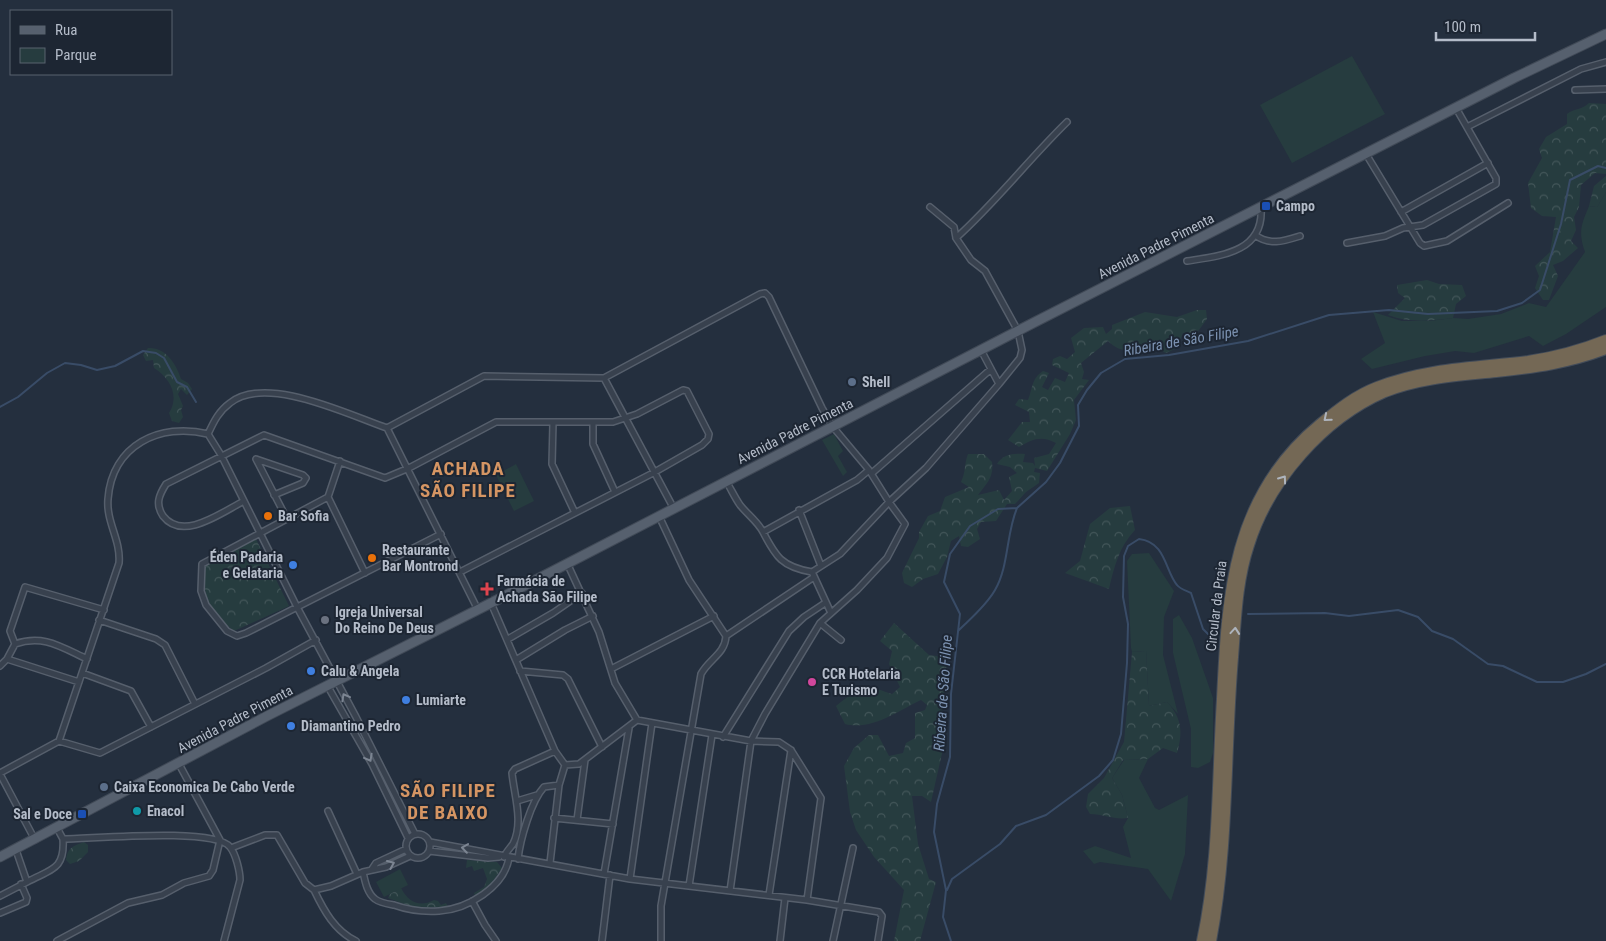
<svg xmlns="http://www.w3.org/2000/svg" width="1606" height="941" font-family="'Roboto Condensed',sans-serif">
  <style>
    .green { fill: #263c3f }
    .forest { fill: url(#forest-crowns) }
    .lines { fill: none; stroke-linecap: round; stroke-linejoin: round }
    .stream { stroke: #394c67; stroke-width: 2 }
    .street-casing { stroke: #565f6c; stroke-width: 8 }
    .primary-casing { stroke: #414a57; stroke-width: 11 }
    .highway-casing { stroke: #434c59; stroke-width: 12 }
    .street { stroke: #38414e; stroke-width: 5 }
    .primary { stroke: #56606e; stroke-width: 9 }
    .highway { stroke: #746855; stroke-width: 10 }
    .oneway { stroke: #aeb4bd }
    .oneway2 { stroke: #7c8592 }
    .transit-dot { fill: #1a4fb4; stroke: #1d2633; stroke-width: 2 }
    .service-dot { fill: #5c6f8a; stroke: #1d2633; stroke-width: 2 }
    .food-dot { fill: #e8710a; stroke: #1d2633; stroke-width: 2 }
    .shop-dot { fill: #3f7fe0; stroke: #1d2633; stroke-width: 2 }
    .health-dot { fill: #e0444e; stroke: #1d2633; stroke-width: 2 }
    .worship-dot { fill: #6b7280; stroke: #1d2633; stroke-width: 2 }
    .hotel-dot { fill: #d1479c; stroke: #1d2633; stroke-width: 2 }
    .culture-dot { fill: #0f9aa8; stroke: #1d2633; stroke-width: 2 }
    .labels { text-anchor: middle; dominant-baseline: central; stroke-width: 4; stroke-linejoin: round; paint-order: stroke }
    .poi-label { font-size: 14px; font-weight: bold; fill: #b4bcc9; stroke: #1d2633; text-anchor: start }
    .street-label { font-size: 14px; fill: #b4bcc9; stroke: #1d2633 }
    .water-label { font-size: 15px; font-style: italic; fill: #7c92b1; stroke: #1d2633 }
    .district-label { font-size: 19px; font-weight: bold; letter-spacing: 1px; fill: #d59563; stroke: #1d2633 }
  </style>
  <defs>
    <pattern id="forest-crowns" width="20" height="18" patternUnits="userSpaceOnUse" patternTransform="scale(1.25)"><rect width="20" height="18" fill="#263c3f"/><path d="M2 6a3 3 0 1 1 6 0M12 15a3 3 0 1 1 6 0" fill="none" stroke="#435659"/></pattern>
  </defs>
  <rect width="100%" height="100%" fill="#242f3e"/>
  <path class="green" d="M1352 56 1385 114 1292 163 1260 105Z
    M1606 192V307L1566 334 1543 346 1529 336 1474 353 1455 351 1425 356 1372 369 1361 359 1385 343 1373 312 1402 321H1429L1453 318 1468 319 1501 314 1529 303 1546 307 1585 252C1578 232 1581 225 1589 206L1597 207Z
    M834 434 843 451 838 456 847 472 843 476 822 440Z
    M516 464 534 501 514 511 496 475Z
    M1149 553 1174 591 1164 617 1163 655 1178 714 1167 702 1149 706 1146 651 1132 652 1131 648 1127 561 1132 554Z
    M1179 615 1192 638 1213 698V753L1210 762 1198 768 1191 767V729L1173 653V619Z
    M1148 759 1139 778 1155 808 1159 810 1188 795 1185 854 1171 901 1148 869 1100 862 1094 864 1083 851 1095 846 1131 858 1123 827 1128 818 1122 795 1112 778 1124 760Z
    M400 869 408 885 384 897 376 882Z"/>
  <path class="forest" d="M1589 103 1606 104V174L1595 173 1581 185 1579 207 1574 217 1576 230 1571 241 1578 248 1563 261 1553 265 1558 276 1549 300H1543L1535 288 1539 276 1535 266 1550 252 1556 217 1542 216 1531 208 1528 183 1542 158 1539 149 1546 137 1567 124V114C1575 108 1582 110 1589 103Z
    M1606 176V192L1597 207 1589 206 1594 186Z
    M1427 280 1439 284 1462 285 1466 296 1456 304 1453 318C1431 321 1409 323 1388 315L1405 298 1398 293 1397 285Z
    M1197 310H1206L1207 319 1196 334 1183 333 1177 348 1166 353C1162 351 1156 347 1151 347 1131 347 1125 357 1108 341L1081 363 1084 372 1082 379 1089 380 1074 400 1076 420 1070 434 1047 471 1035 468 1034 472 1040 473 1039 483 1026 492 1015 504H1007L996 521 981 522 977 529 980 539 968 547 961 546 959 536 951 541 947 557 938 574 923 579 912 587 904 583 902 573 919 538V532L928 516 940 511 945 497 969 487 961 482C966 472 964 464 968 454H984L992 462C994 477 987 483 978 495L999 490 1004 500 1012 491 1009 477 1017 473 1010 467 997 464C1003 454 1014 453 1025 454L1023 462 1033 463 1035 466 1034 458 1049 454 1056 443C1042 435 1032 439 1019 447L1008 440 1022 422H1030L1029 412 1015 405 1019 399 1028 400C1033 388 1031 379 1043 371L1049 373 1042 387 1048 390 1055 378 1065 382 1069 373 1052 365 1053 359 1060 356 1067 359 1075 352 1071 338 1084 328 1103 327 1106 334 1112 329V325L1145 312 1177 317Z
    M148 348C165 347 176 363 181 379L188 383 192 389 187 395 181 389 178 394 183 406 181 410 183 417 179 423 172 421 169 413C180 396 170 378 154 368L153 360 146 361 143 355Z
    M1130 506 1135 530C1119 547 1114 567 1109 589L1065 573 1080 561 1090 524 1110 508Z
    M256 539 289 606 234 631C207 608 203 599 204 564Z
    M894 623 929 655 937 656 948 669 938 740 943 749 931 802 922 796H912L918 844 929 879 936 882 920 941H894L904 890 874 857 856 830 850 812 844 766 854 748 869 735H878L889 756 903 753 906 743 915 738V713L925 710 927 705 921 700C898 711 871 731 845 724L836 706C860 687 862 683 892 694L900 687 889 664 892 651 880 641Z
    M1146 651 1149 706 1167 702C1182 718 1183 732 1177 753L1163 748 1148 759 1123 760 1112 778 1122 795 1128 818C1114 820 1104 814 1090 814L1086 807 1088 794 1104 778 1124 742 1132 652Z
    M84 842 88 845V852L79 861 70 864 66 860C67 848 73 846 84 842Z
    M467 860 497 862 502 868 491 884 475 896 474 893 484 887 487 879 483 868 474 871 472 866 466 868Z
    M401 888C408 902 420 908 434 900L438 901 441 905 446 903 448 907 415 908 388 898 390 894Z"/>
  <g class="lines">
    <path class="stream" d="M0 407 18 397 47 373 65 363 81 365 97 370 115 366 143 351 156 353 164 358 177 382 187 387 196 402
      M1248 614 1325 613 1349 616 1398 610 1418 617 1432 631 1453 639 1488 664 1503 666 1537 682H1563L1586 674 1606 664
      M958 631C970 619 986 606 995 590 1009 566 1006 534 1017 508
      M947 890 952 879 1000 844 1016 826 1046 815 1099 776 1113 760 1121 734 1127 663 1128 624 1123 597 1124 556 1128 546 1139 539C1166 542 1165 571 1177 585 1180 589 1187 591 1191 593L1203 629 1215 641
      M951 941 943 917 946 890 934 832 937 804 950 757 951 694 960 614 944 582 950 554 970 526 998 509 1017 508 1046 482 1060 463 1079 426 1078 405 1087 390 1101 373 1125 359 1169 355 1248 341 1329 315 1389 310 1428 314 1497 311 1522 303 1540 290 1561 224 1570 180 1598 166 1606 168"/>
    <g class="street-casing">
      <path id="street" d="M1575 90 1606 89
        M1467 127 1581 69 1606 62
        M1366 154 1420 243 1424 246 1447 241 1508 203
        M930 207 954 227 956 238 971 260 985 271 1018 331 1022 350 1020 358 999 384
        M1401 212 1488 163
        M1255 235C1270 246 1284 241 1300 236
        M956 238C996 202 1029 159 1067 122
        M1347 243 1385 236 1403 228 1423 225 1496 184V178L1456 108
        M1187 261C1219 256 1264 253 1261 208
        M604 378 674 509
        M553 423 552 464 575 513
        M593 424V444L615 492
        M387 428 484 376 604 378 760 294 765 293 769 297 822 408 833 427 869 470 857 480 763 532
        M208 434C214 421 219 411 230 403 266 374 349 415 387 428L478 610
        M340 461 328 497 202 564 201 591 206 605 227 631 237 636 246 633 441 534
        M872 473 991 369
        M726 481C731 489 735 498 740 505 747 514 758 522 763 532 776 557 782 567 812 572L840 554 889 502 869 470
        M274 495 303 483 306 478 303 475 256 459 287 519
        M328 497 365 573
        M244 501C222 512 183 542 163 516 155 504 159 495 166 484L264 435 385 478 409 468 496 422H613L637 414 683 390 687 391 709 434 708 439 702 445 653 473 460 572
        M799 510 821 566
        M659 516 689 580 726 636C725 654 709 659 701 674L661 906V941
        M567 563 599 632 615 683 637 720 751 741 779 742 791 750 821 798 807 900
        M813 574 831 613
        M491 603 555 751 565 765 579 764 637 720
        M99 620 156 639 165 645 195 704
        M820 623 841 640
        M726 636 814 577
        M508 639 553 613 582 593
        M15 644 10 631 25 587 104 610
        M7 659 79 682
        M516 660 565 630 593 616
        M0 666 7 659 15 644C43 634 61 647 87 659
        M611 669 714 616
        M520 671 563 675 568 679 602 747
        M82 673 131 691 151 727
        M327 685 372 764 408 838
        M723 737 789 631 804 617 825 603
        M59 741 100 753 266 668 316 640
        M0 773 59 741 119 563C121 540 106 522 108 499 112 445 160 422 208 434L221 455 297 607 356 717 415 834
        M0 774 35 840
        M517 801 537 795
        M328 811 357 874
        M554 818 613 824
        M577 820 585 760
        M57 828 63 839C92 839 214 827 230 847 236 854 240 872 240 880L224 941
        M406 846a12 12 0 1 1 24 0a12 12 0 1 1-24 0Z
        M430 842 630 879 807 900 879 912 882 916 878 941
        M231 848 265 835H277L305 883 314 890 331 886 363 872
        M429 851 488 858 499 857
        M410 856 386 867 363 872C365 881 367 893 375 899 380 903 388 904 394 905 408 910 424 912 439 911 468 909 504 887 509 858
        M504 857C506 852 510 848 513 844 524 822 514 795 512 773L515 769 555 751
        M518 859C520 840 531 801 544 787L559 785
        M550 863 559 785 565 765
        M372 869 376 863 406 849
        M604 874 629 728
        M630 879 652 723
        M27 882C51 869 65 870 63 839
        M689 886 712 735
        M314 890C324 911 335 931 356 941
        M730 891 751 741 765 714 820 623 857 590 887 558 905 524 889 502 926 468 999 384 981 350
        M769 895 791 750
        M0 896 27 882 16 850
        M472 901 485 925 496 941
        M0 913 26 902 27 898 21 884
        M57 941 128 903 162 895 184 883 209 876 213 870 220 840 179 764
        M602 941 610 875
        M780 941 785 898
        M833 941 853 848"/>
    </g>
    <g class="primary-casing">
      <path id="primary" d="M0 857 267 716 491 603 1035 322 1514 78 1606 34"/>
    </g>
    <g class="highway-casing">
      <path id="highway" d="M1202 941C1219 862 1217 779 1222 699 1227 594 1232 496 1320 424 1338 409 1356 395 1377 387 1425 368 1477 367 1528 361 1555 357 1581 350 1606 340
        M1211 941C1229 847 1225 752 1233 657 1236 619 1237 581 1249 545 1269 481 1323 419 1385 392 1420 378 1458 376 1496 372 1534 368 1570 363 1606 349"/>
    </g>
    <use href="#street" class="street"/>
    <use href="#primary" class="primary"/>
    <use href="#highway" class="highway"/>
  </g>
  <defs><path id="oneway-chevron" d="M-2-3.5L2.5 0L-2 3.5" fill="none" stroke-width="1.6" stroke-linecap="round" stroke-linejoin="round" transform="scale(1.25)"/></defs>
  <g class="oneway">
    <use href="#oneway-chevron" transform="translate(1327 418) rotate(140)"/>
    <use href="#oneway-chevron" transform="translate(1283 479) rotate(-54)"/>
    <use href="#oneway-chevron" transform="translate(1235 631) rotate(-85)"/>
  </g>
  <g class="oneway2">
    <use href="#oneway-chevron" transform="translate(345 697) rotate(-119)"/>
    <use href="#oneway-chevron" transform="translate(369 758) rotate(61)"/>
    <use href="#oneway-chevron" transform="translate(465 848) rotate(-172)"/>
    <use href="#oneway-chevron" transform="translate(391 864) rotate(-23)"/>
  </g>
  <g class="transit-dot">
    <rect x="1261" y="201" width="10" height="10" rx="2.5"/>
    <rect x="77" y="809" width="10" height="10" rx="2.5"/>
  </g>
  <g class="service-dot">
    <circle cx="852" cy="382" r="5"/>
    <circle cx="104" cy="787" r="5"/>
  </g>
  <g class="food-dot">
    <circle cx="268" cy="516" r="5"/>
    <circle cx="372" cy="558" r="5"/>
  </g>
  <g class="shop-dot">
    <circle cx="293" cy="565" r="5"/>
    <circle cx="311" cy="671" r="5"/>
    <circle cx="406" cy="700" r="5"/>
    <circle cx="291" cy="726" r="5"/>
  </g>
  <path class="health-dot" d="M484.5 581.5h5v5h5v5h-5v5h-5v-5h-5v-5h5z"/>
  <circle class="worship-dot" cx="325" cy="620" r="5"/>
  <circle class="hotel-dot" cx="812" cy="682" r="5"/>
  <circle class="culture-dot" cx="137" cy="811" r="5"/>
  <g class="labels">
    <g class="poi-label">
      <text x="1276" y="206">Campo</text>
      <text x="862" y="382">Shell</text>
      <text x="278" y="516">Bar Sofia</text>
      <text x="382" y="550">Restaurante<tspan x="382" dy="16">Bar Montrond</tspan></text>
      <text x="283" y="557" text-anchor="end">Éden Padaria<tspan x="283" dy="16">e Gelataria</tspan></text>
      <text x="497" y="581">Farmácia de<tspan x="497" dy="16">Achada São Filipe</tspan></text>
      <text x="335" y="612">Igreja Universal<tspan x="335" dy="16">Do Reino De Deus</tspan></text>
      <text x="321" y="671">Calu &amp; Angela</text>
      <text x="822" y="674">CCR Hotelaria<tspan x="822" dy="16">E Turismo</tspan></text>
      <text x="416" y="700">Lumiarte</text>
      <text x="301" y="726">Diamantino Pedro</text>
      <text x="114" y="787">Caixa Economica De Cabo Verde</text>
      <text x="147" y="811">Enacol</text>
      <text x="72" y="814" text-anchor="end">Sal e Doce</text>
    </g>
    <g class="street-label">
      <text transform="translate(1156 246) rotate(-27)">Avenida Padre Pimenta</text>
      <text transform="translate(795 431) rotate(-27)">Avenida Padre Pimenta</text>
      <text transform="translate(1216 606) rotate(-83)">Circular da Praia</text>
      <text transform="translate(235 719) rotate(-28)">Avenida Padre Pimenta</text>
    </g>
    <g class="water-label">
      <text transform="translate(1181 341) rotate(-10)">Ribeira de São Filipe</text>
      <text transform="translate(943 693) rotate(-86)">Ribeira de São Filipe</text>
    </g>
    <g class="district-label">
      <text x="468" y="468">ACHADA<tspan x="468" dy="22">SÃO FILIPE</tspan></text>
      <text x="448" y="790">SÃO FILIPE<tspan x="448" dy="22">DE BAIXO</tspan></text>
    </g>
  </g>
  <rect x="10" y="10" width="162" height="65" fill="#1d2633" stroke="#59626f"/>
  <rect x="20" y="26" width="25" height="8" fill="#56606e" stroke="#59626f"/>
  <text x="55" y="35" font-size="15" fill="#b4bcc9">Rua</text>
  <rect x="20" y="48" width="25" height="15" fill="#263c3f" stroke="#59626f"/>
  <text x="55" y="60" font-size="15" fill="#b4bcc9">Parque</text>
  <path d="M1436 32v8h99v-8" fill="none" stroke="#b4bcc9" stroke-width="2.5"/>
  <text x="1444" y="32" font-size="15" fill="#b4bcc9" stroke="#1d2633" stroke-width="4" paint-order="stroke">100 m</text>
</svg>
